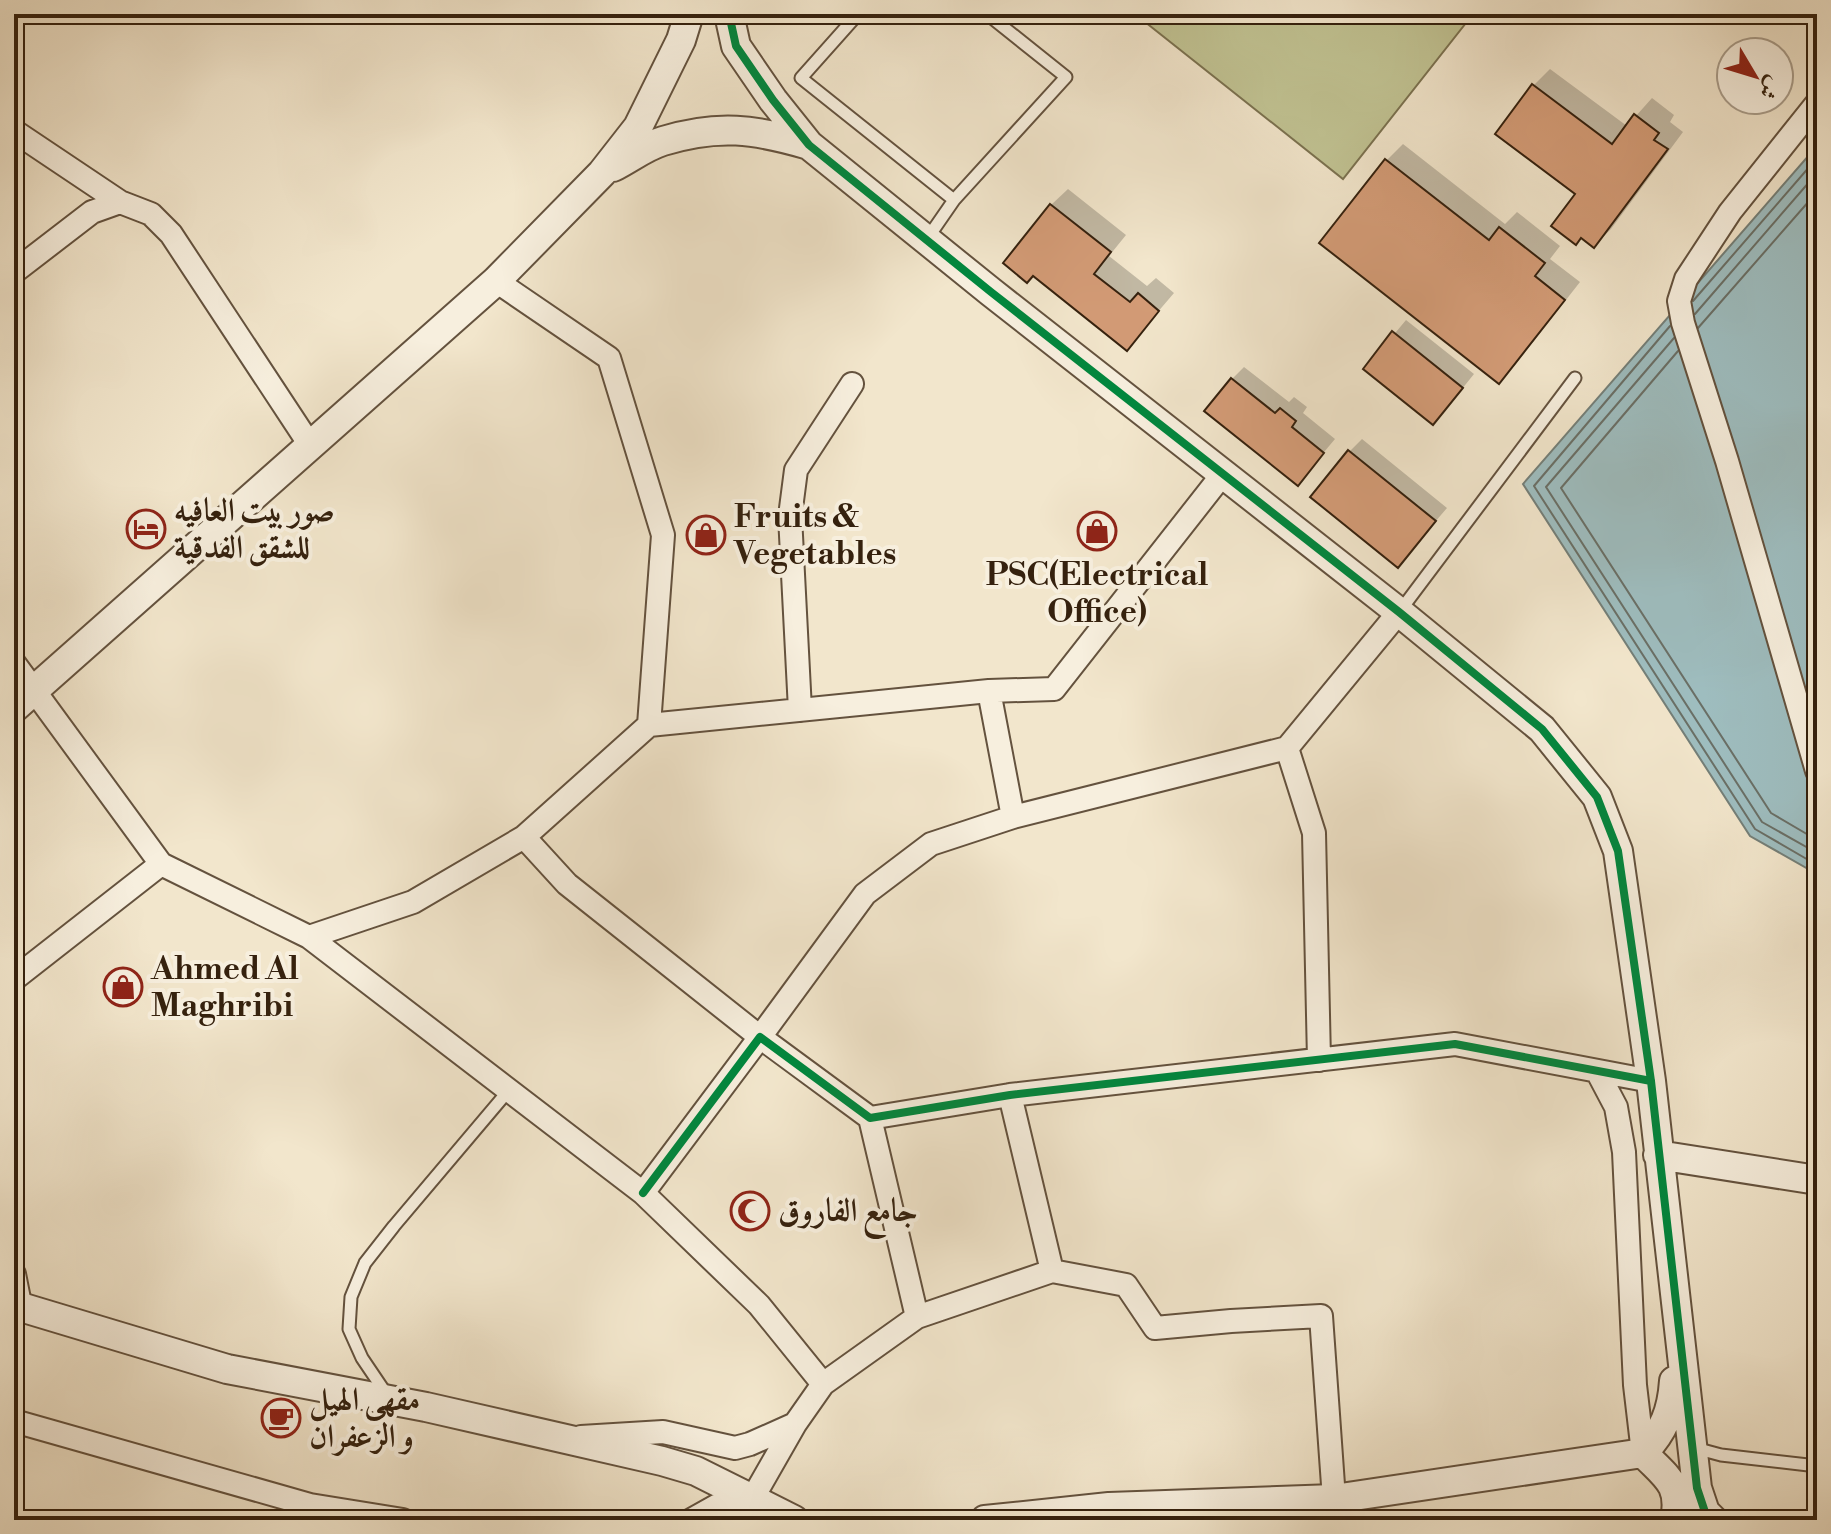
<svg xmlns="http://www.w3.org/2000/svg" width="1831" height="1534" font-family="'Libre Bodoni',Amiri,serif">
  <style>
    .green { fill: #c1c393; stroke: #7b7250; stroke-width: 2 }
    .water { fill: #9ebdbf; stroke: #747f78; stroke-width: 2 }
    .shadow { fill: #0003 }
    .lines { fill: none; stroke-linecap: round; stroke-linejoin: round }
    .shore { stroke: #6a6f66; stroke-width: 2 }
    .building { fill: #d39b76; stroke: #35210e; stroke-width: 2 }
    .service-casing { stroke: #64523e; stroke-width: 15 }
    .minor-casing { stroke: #64523e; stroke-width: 26 }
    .tertiary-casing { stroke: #64523e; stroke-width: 32 }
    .service { stroke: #f7efde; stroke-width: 11 }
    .minor { stroke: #f7efde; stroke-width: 22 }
    .tertiary { stroke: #f7efde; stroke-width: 28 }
    .cycleway-casing { stroke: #f7efde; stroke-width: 13 }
    .cycleway { stroke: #00873e; stroke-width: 8 }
    .labels { text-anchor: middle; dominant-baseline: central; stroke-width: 8; stroke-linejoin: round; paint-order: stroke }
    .poi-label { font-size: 32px; font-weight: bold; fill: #35210e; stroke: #f7efde; text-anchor: start }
  </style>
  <rect width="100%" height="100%" fill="#f2e6cc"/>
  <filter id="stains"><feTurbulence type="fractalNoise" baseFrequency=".0025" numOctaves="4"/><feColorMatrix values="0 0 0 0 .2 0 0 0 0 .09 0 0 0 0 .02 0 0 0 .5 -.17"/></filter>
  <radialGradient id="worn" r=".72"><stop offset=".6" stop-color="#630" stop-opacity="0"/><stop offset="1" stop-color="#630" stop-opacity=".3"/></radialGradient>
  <path class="green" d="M1135 14H1473L1343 179Z"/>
  <path class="water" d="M1817 146V874L1750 836 1523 484Z"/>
  <path class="shadow" d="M1550 69 1627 126 1652 98 1674 115 1670 122 1683 132 1611 229 1594 246 1582 236 1577 193 1533 86Z
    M1403 144 1505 224 1517 212 1560 246 1550 259 1580 282 1515 365 1499 381 1387 160Z
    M1068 189 1126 235 1109 256 1147 286 1156 278 1174 293 1127 348 1051 205Z
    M1406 320 1474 374 1445 410 1366 368Z
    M1244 367 1289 402 1294 397 1307 407 1303 413 1335 439 1298 483 1232 379Z
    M1362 439 1447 508 1398 565 1349 452Z"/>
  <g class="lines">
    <path class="shore" d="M1693 301 1817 158
      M1695 314 1817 173
      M1670 326 1534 486 1755 829 1817 865
      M1698 328 1817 192
      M1674 338 1546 487 1762 822 1817 853
      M1678 351 1561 488 1771 813 1817 840"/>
  </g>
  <path class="building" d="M1532 84 1612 144 1634 114 1659 133 1654 140 1668 149 1594 248 1581 238 1576 245 1551 226 1575 194 1495 134Z
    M1385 159 1489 240 1499 227 1545 263 1535 276 1565 300 1499 384 1319 243Z
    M1050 204 1111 252 1094 274 1130 302 1138 293 1159 311 1127 351 1033 276 1027 283 1003 263Z
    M1392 331 1463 388 1433 425 1363 369Z
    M1231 378 1275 413 1280 408 1296 421 1292 427 1324 453 1298 486 1204 411Z
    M1348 450 1436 521 1398 568 1310 497Z"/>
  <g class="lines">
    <g class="service-casing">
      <path id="service" d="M858 14 801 78 954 200
        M927 239 954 200 1066 77 987 14
        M1400 611 1575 378
        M387 1395 362 1358 349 1329 351 1297 365 1263 394 1226 509 1090
        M1695 1448 1721 1455 1817 1466"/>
    </g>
    <g class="minor-casing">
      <path id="minor" d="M1817 103 1730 212 1686 279 1679 301 1683 323 1727 461 1817 771
        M14 131 120 202
        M14 272 92 212 120 202 151 214 171 234 310 445
        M496 281 609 358 663 535 649 725
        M14 663 161 864 309 937 643 1193 759 1305 823 1384
        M989 691 1013 817
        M800 710 790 516 796 470 852 384
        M1287 748 1314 833 1319 1060
        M524 837 567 884 760 1037 865 894 931 844 1013 817 1287 748 1399 612
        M309 937 413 902 524 837 649 725 989 691 1054 689 1222 475
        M14 979 161 864
        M1597 1071 1616 1107 1624 1152 1635 1385 1643 1453
        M1010 1095 1052 1271
        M870 1118 917 1317
        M643 1193 760 1037 870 1118 1010 1095 1455 1044 1651 1081
        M14 1274 21 1309
        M14 1421 310 1505 403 1520
        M581 1437 663 1432 735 1448 750 1444 795 1424
        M691 1520 716 1506 751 1501 795 1424 823 1384 917 1317 1052 1271 1126 1285 1155 1328 1231 1321 1321 1316 1334 1499"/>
    </g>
    <g class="tertiary-casing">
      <path id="tertiary" d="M729 14 736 46 773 100 809 145 991 292 1399 612 1542 729 1597 797 1618 851 1651 1081 1697 1488 1705 1512 1713 1520
        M613 167C629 159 646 146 663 141 718 124 755 129 809 145
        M14 708 496 281 602 173 638 127 681 40 689 14
        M1658 1155 1817 1180
        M14 1305 227 1369 426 1407 662 1461 696 1471 794 1520
        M1643 1453C1666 1477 1682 1484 1675 1520
        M985 1520 1109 1507 1334 1499 1643 1453C1664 1431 1672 1411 1674 1381"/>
    </g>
    <use href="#service" class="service"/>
    <use href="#minor" class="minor"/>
    <use href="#tertiary" class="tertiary"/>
    <g class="cycleway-casing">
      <path id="cycleway" d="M729 14 736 46 773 100 809 145 991 292 1399 612 1542 729 1597 797 1618 851 1651 1081 1697 1488 1705 1512 1713 1520
        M643 1193 760 1037 870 1118 1010 1095 1455 1044 1651 1081"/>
    </g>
    <use href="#cycleway" class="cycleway"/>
  </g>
  <defs>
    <g id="hotel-ring" transform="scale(2)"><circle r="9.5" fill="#f7efde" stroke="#8f2418" stroke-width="1.5"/><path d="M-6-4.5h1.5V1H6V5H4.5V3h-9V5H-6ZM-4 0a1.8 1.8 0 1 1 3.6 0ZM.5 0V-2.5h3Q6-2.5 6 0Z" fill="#8f2418"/></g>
    <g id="shop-ring" transform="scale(2)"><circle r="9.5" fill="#f7efde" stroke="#8f2418" stroke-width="1.5"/><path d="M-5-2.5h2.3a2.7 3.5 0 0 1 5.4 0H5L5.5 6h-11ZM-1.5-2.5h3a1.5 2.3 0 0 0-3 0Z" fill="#8f2418"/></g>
    <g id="mosque-ring" transform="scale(2)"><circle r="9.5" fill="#f7efde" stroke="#8f2418" stroke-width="1.5"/><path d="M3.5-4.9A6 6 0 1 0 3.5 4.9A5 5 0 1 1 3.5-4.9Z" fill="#8f2418"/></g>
    <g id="cafe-ring" transform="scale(2)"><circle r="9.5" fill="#f7efde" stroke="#8f2418" stroke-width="1.5"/><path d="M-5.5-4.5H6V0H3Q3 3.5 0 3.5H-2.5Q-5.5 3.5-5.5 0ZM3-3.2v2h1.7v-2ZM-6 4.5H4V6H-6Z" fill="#8f2418"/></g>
  </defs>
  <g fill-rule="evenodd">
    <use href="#hotel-ring" x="146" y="529"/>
    <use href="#shop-ring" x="1097" y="531"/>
    <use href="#shop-ring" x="706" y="535"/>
    <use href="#shop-ring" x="123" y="987"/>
    <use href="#mosque-ring" x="750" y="1211"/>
    <use href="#cafe-ring" x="281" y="1418"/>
  </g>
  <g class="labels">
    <g class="poi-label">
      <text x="174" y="511">صور بيت العافيه<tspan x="174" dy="37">للشقق الفدقية</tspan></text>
      <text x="734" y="517">Fruits &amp;<tspan x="734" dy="37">Vegetables</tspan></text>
      <text x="1097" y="575" text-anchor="middle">PSC(Electrical<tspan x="1097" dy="37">Office)</tspan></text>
      <text x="151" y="969">Ahmed Al<tspan x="151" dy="37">Maghribi</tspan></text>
      <text x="778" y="1211">جامع الفاروق</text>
      <text x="309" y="1400">مقهى الهيل<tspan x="309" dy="37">و الزعفران</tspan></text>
    </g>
  </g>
  <rect width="1831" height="1534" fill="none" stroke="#f2e6cc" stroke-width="48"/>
  <rect x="16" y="16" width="1799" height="1502" fill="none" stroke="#35210e" stroke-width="4"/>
  <rect x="24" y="24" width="1783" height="1486" fill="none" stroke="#35210e" stroke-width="2"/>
  <g transform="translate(1755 76) rotate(128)"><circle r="38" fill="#f7efde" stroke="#a99d8b" stroke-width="2"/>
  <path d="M0-6L14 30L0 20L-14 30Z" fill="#8f2418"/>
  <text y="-12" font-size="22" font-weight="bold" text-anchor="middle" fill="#35210e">ش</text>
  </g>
  <rect width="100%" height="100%" filter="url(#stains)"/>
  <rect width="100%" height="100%" fill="url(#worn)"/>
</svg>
